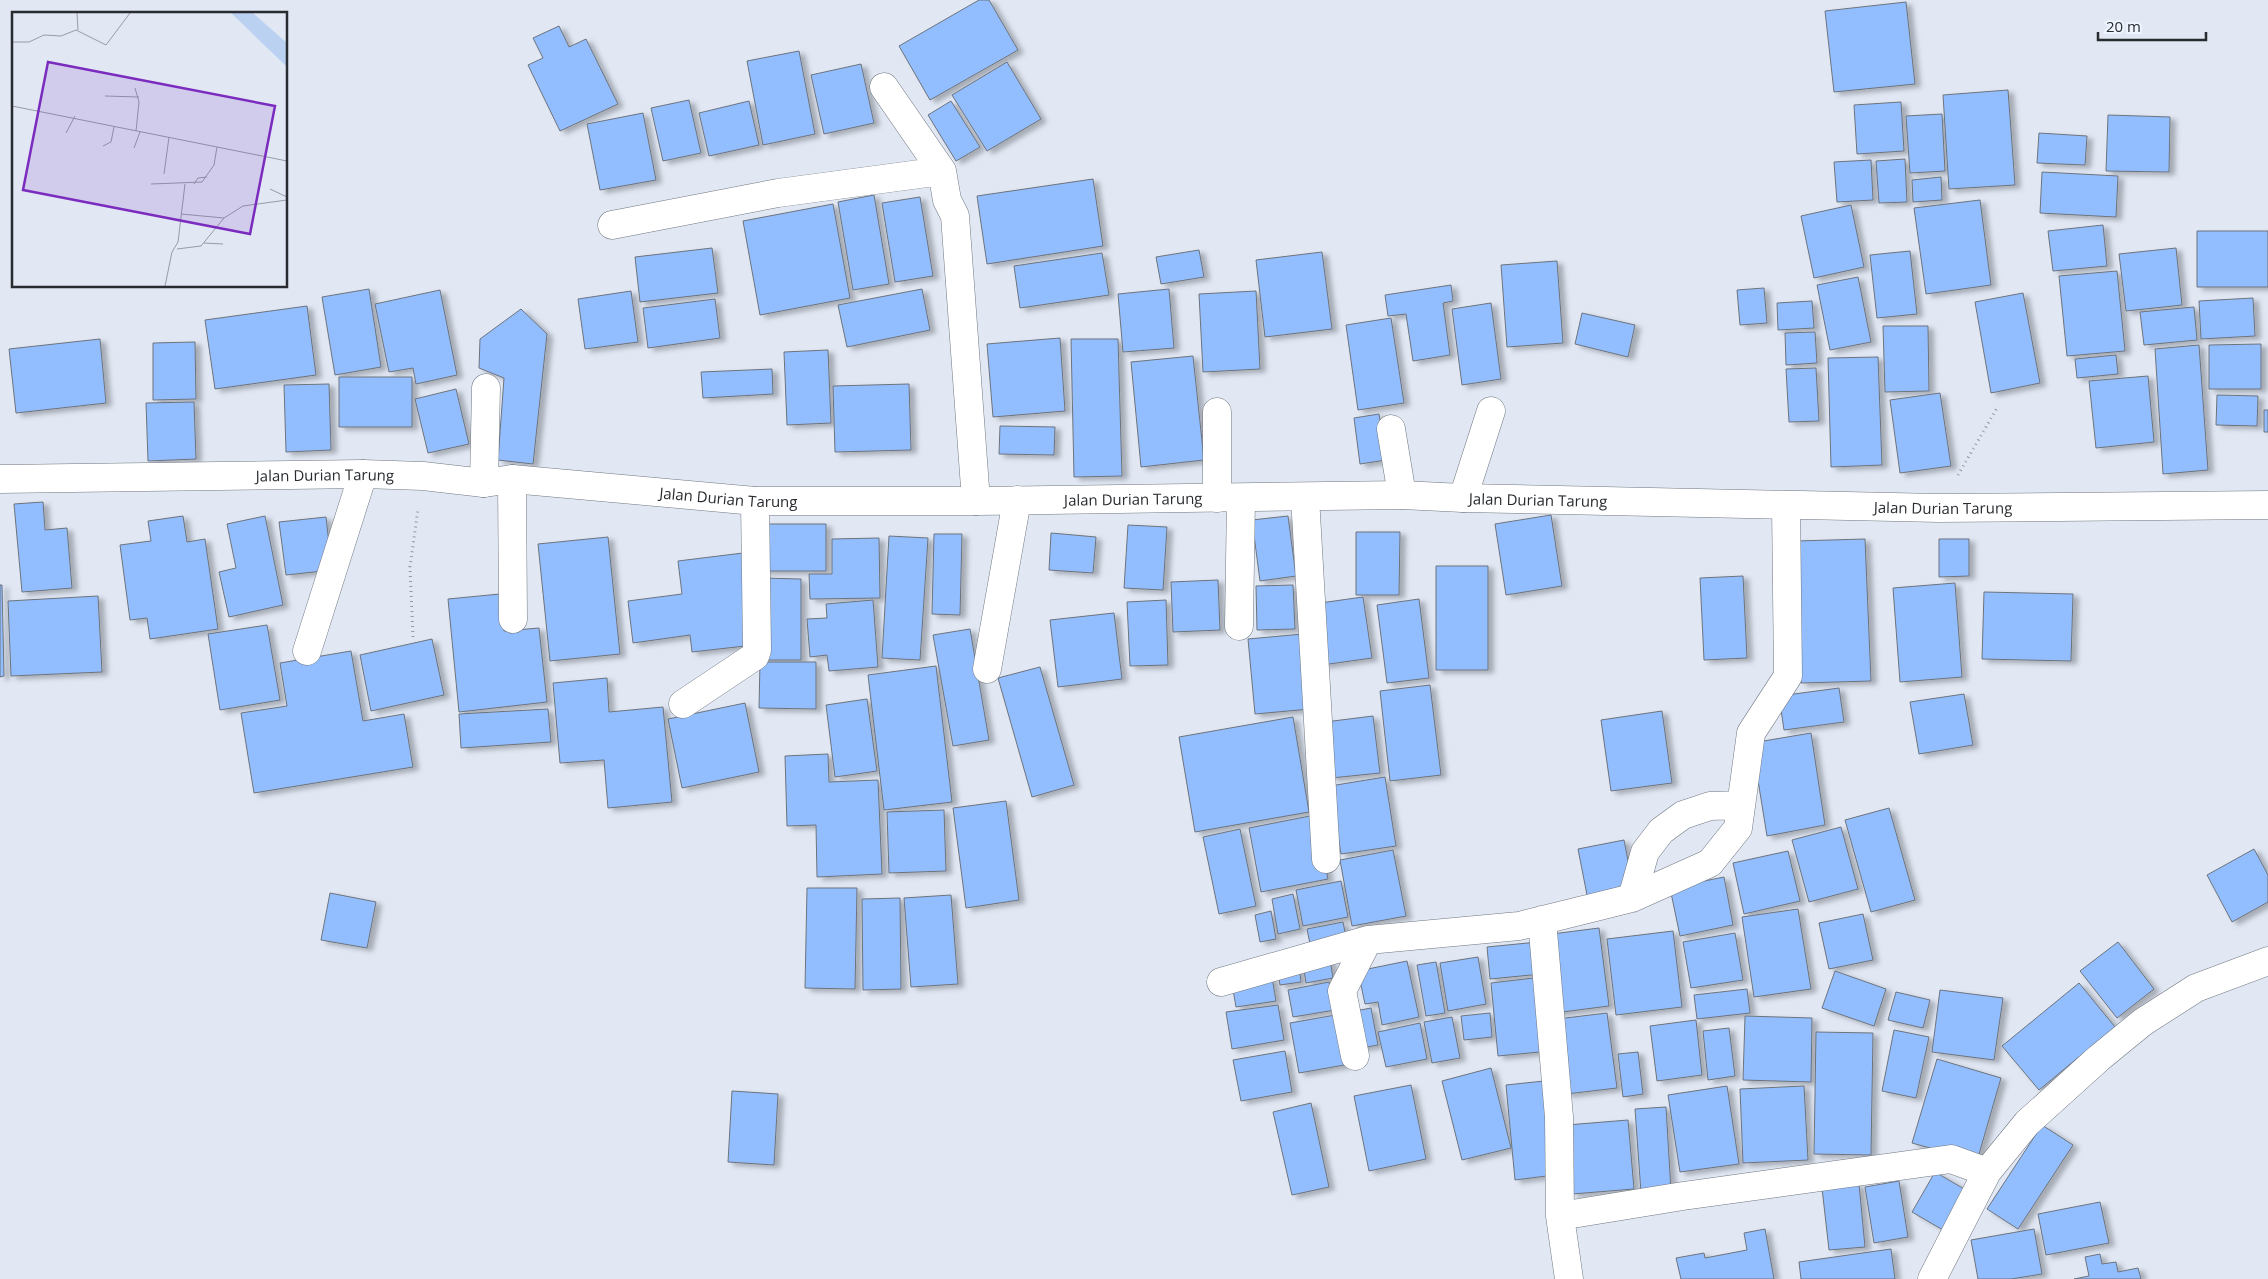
<svg xmlns="http://www.w3.org/2000/svg" width="2268" height="1279" font-family="'Open Sans',sans-serif">
  <style>
    .building { fill: #92beff; stroke: #6c737d; filter: url(#shadow) }
    .lines { fill: none; stroke-linecap: round; stroke-linejoin: round }
    .minor-casing { stroke: #707781; stroke-width: 29 }
    .tertiary-casing { stroke: #707781; stroke-width: 29 }
    .path { stroke: #949aa2; stroke-width: 3; stroke-dasharray: 1 4; stroke-linecap: butt }
    .minor { stroke: #fff; stroke-width: 28 }
    .tertiary { stroke: #fff; stroke-width: 28 }
    .labels { text-anchor: middle; dominant-baseline: central; stroke-width: 5; stroke-linejoin: round; paint-order: stroke }
    .street-label { font-size: 15px; fill: #282b2f; stroke: #eff5ff }
    .inset-road { fill: none; stroke: #979ca5; stroke-width: 1 }
    .view { fill: #7b2cbf; fill-opacity: 0.15; stroke: #7b2cbf; stroke-width: 2.5 }
    .inset-edge { fill: none; stroke: #282b2f; stroke-width: 2.5 }
  </style>
  <defs>
    <filter id="shadow"><feDropShadow dx="5.5" dy="3" stdDeviation="2.5" flood-color="#0004"/></filter>
  </defs>
  <rect width="100%" height="100%" fill="#e1e8f4"/>
  <path class="building" d="M979 0H989L1018 50 930 100 899 46Z
    M1906 2 1915 84 1834 92 1825 11Z
    M559 26 569 47 586 39 618 104 560 131 528 65 543 58 533 38Z
    M799 51 815 134 763 145 747 61Z
    M1007 62 1041 119 987 151 952 95Z
    M861 64 874 123 824 134 811 75Z
    M2008 90 2015 185 1949 189 1943 95Z
    M689 100 701 153 663 161 651 108Z
    M749 101 759 145 709 156 699 113Z
    M951 101 980 147 956 161 928 115Z
    M1901 102 1904 151 1857 154 1854 105Z
    M643 113 656 180 600 190 587 124Z
    M1942 114 1945 171 1910 173 1906 116Z
    M2108 115 2170 117 2169 172 2106 171Z
    M2039 133 2087 136 2085 165 2037 163Z
    M1905 159 1907 202 1879 203 1876 161Z
    M1871 160 1873 200 1837 202 1834 162Z
    M2042 172 2118 176 2116 217 2040 213Z
    M1941 177 1942 200 1913 202 1912 180Z
    M1093 179 1103 246 987 264 977 196Z
    M874 195 889 284 853 290 838 202Z
    M920 197 933 276 895 282 882 203Z
    M1980 200 1991 285 1926 294 1914 208Z
    M833 204 850 298 760 315 743 221Z
    M1851 205 1864 267 1814 278 1801 216Z
    M2103 225 2107 266 2053 271 2048 231Z
    M2197 231H2268V287H2197Z
    M712 248 718 293 640 302 635 257Z
    M2176 248 2182 305 2126 311 2119 254Z
    M1199 250 1204 277 1161 284 1156 257Z
    M1910 251 1917 314 1877 318 1870 255Z
    M1322 252 1332 329 1265 337 1256 260Z
    M1102 253 1109 295 1020 308 1014 266Z
    M1557 261 1563 343 1507 347 1501 265Z
    M2117 271 2125 351 2067 356 2059 276Z
    M1858 277 1871 342 1830 350 1817 285Z
    M1451 285 1453 301 1443 303 1450 355 1413 361 1406 314 1388 316 1385 295Z
    M1764 288 1767 323 1740 325 1737 290Z
    M369 289 381 367 335 375 322 297Z
    M922 289 930 330 847 347 838 305Z
    M1169 289 1174 348 1123 352 1118 294Z
    M440 290 457 375 416 384 413 368 389 372 375 304Z
    M631 291 638 342 585 349 578 299Z
    M1256 291 1260 369 1203 372 1199 294Z
    M2023 293 2040 383 1991 393 1975 302Z
    M2253 298 2255 336 2201 339 2199 301Z
    M715 299 720 338 648 348 643 308Z
    M1812 301 1814 328 1778 330 1777 303Z
    M1491 303 1501 379 1462 385 1452 309Z
    M307 306 316 375 215 389 205 320Z
    M2194 307 2197 340 2144 345 2140 312Z
    M521 309 547 334 533 464 498 460 504 378 479 368 480 339Z
    M1582 313 1635 325 1628 357 1575 344Z
    M1391 318 1404 403 1358 410 1346 325Z
    M1883 326H1928L1929 391 1885 392Z
    M1815 332 1817 363 1786 365 1785 333Z
    M1060 338 1065 411 993 417 987 344Z
    M100 339 106 403 16 413 9 349Z
    M1071 339H1118L1122 476 1074 477Z
    M195 342 196 399 153 400V343Z
    M2261 344V389H2209V345Z
    M2199 345 2208 470 2163 474 2155 349Z
    M828 350 831 423 787 425 784 352Z
    M2116 355 2118 374 2077 378 2075 359Z
    M1193 356 1204 460 1141 467 1131 362Z
    M1878 357 1882 465 1831 467 1828 358Z
    M1816 368 1819 421 1789 422 1786 369Z
    M772 369 773 394 703 398 701 372Z
    M2148 376 2154 442 2096 448 2089 381Z
    M339 377H412V427H339Z
    M329 384 331 450 286 452 284 385Z
    M909 384 911 450 835 452 833 386Z
    M456 389 469 444 428 453 415 399Z
    M1940 393 1951 466 1900 473 1890 400Z
    M2217 395 2258 396 2257 426 2216 425Z
    M194 402 196 459 148 461 146 403Z
    M2264 410H2268V432H2264Z
    M1379 414 1386 460 1360 464 1354 418Z
    M1000 426 1055 427 1054 455 999 454Z
    M43 502 45 530 67 528 72 588 22 592 14 504Z
    M1551 515 1562 586 1506 595 1495 524Z
    M183 516 187 542 205 539 218 629 150 639 147 618 130 620 120 545 151 541 148 521Z
    M265 516 283 605 229 617 219 572 236 568 227 524Z
    M1288 516 1296 576 1260 581 1252 520Z
    M326 517 332 570 286 575 279 522Z
    M763 524H826V571H763Z
    M1128 525 1167 527 1163 590 1124 588Z
    M1356 532H1400L1399 595H1356Z
    M1051 533 1096 537 1093 573 1049 570Z
    M934 534H962L960 615 932 614Z
    M889 536 928 538 920 660 882 658Z
    M608 537 620 654 550 661 538 544Z
    M879 538 880 598 810 599 809 574H832V539Z
    M1865 539 1871 681 1801 683 1796 541Z
    M1939 539H1969V576L1939 577Z
    M743 553 754 645 692 652 690 635 633 643 628 601 682 594 678 561Z
    M1436 566H1488V670H1436Z
    M1743 576 1747 658 1704 660 1700 578Z
    M760 578 801 579V660H761Z
    M1218 580 1220 630 1173 632 1171 582Z
    M1955 583 1962 677 1900 682 1893 588Z
    M0 585H2L4 676 0 677Z
    M1293 585 1295 629 1257 630 1256 586Z
    M1984 592 2073 594 2071 661 1982 659Z
    M500 594 504 631 539 628 547 702 459 712 448 599Z
    M98 596 102 672 11 676 8 601Z
    M1363 597 1372 658 1322 665 1313 604Z
    M1419 599 1429 678 1387 683 1377 605Z
    M873 600 878 667 829 671 827 655 810 657 807 619 827 618 826 604Z
    M1166 600 1168 665 1130 666 1127 602Z
    M1114 613 1122 679 1058 687 1050 620Z
    M267 625 280 700 220 710 208 634Z
    M970 629 989 740 953 746 933 635Z
    M1303 634 1310 709 1255 714 1248 639Z
    M432 639 444 695 371 711 360 655Z
    M351 651 363 721 404 714 413 767 254 793 241 713 287 706 280 663Z
    M760 662H816V709L759 708Z
    M936 666 952 802 884 810 868 675Z
    M1040 667 1074 785 1032 797 998 678Z
    M607 678 609 712 663 707 672 802 608 808 604 760 560 763 553 683Z
    M1430 685 1441 775 1390 781 1380 691Z
    M1839 688 1844 722 1784 730 1779 696Z
    M1964 694 1973 745 1919 754 1910 702Z
    M867 699 877 771 835 777 826 705Z
    M745 703 759 772 682 788 668 719Z
    M548 709 551 742 461 748 459 714Z
    M1662 711 1672 783 1611 791 1601 720Z
    M1373 716 1380 773 1331 778 1325 722Z
    M1293 717 1309 812 1195 832 1179 737Z
    M1811 733 1825 825 1767 836 1752 743Z
    M828 754 829 782 878 780 882 874 817 877 816 825 787 826 785 756Z
    M1385 777 1396 846 1341 854 1330 786Z
    M1006 801 1019 900 966 908 953 808Z
    M1889 808 1915 900 1871 912 1845 820Z
    M944 810 946 871 889 873 887 812Z
    M1315 815 1328 879 1261 892 1249 828Z
    M1841 827 1858 889 1809 902 1792 840Z
    M1240 829 1256 906 1219 914 1203 837Z
    M1624 840 1633 886 1587 895 1578 849Z
    M2254 849 2268 875V902L2232 922 2207 875Z
    M1393 850 1406 916 1352 926 1340 860Z
    M1788 851 1800 901 1744 914 1733 863Z
    M1724 877 1733 925 1680 936 1670 888Z
    M1341 881 1348 917 1303 926 1296 890Z
    M807 888H857L855 989 805 988Z
    M330 893 376 902 367 948 321 940Z
    M1293 894 1300 929 1278 934 1272 899Z
    M951 895 958 984 911 987 904 898Z
    M900 898 901 989 863 990 862 899Z
    M1798 909 1811 989 1754 997 1742 917Z
    M1271 911 1276 939 1260 942 1255 915Z
    M1863 914 1873 960 1829 969 1819 923Z
    M1343 922 1347 942 1311 949 1307 929Z
    M1599 928 1609 1006 1554 1013 1544 935Z
    M1673 931 1682 1007 1616 1015 1607 939Z
    M1735 933 1743 980 1691 988 1683 942Z
    M1538 942 1541 974 1490 979 1487 947Z
    M2118 942 2154 989 2117 1018 2080 971Z
    M1478 957 1486 1004 1448 1011 1440 963Z
    M1330 959 1333 978 1306 983 1303 964Z
    M1407 961 1419 1017 1382 1025 1378 1002 1365 1004 1358 971Z
    M1436 962 1445 1013 1426 1016 1417 965Z
    M1299 965 1301 982 1280 985 1277 968Z
    M1835 971 1886 989 1874 1026 1822 1008Z
    M1272 977 1276 1001 1236 1007 1232 984Z
    M1542 977 1550 1051 1498 1056 1491 983Z
    M1329 982 1335 1010 1293 1017 1288 990Z
    M2079 983 2115 1027 2039 1090 2002 1046Z
    M1747 989 1750 1013 1697 1019 1694 995Z
    M1940 990 2003 998 1994 1060 1932 1052Z
    M1896 992 1930 1000 1923 1028 1888 1020Z
    M1278 1005 1284 1040 1232 1049 1226 1012Z
    M1371 1008 1378 1045 1356 1049 1350 1012Z
    M1490 1013 1492 1037 1464 1040 1461 1016Z
    M1607 1013 1617 1088 1566 1094 1557 1019Z
    M1341 1014 1350 1064 1299 1073 1290 1023Z
    M1745 1016 1812 1018 1811 1082 1743 1080Z
    M1452 1017 1460 1058 1432 1063 1424 1022Z
    M1696 1020 1702 1075 1657 1081 1650 1026Z
    M1420 1023 1427 1059 1386 1067 1378 1032Z
    M1729 1028 1735 1076 1708 1080 1703 1031Z
    M1894 1030 1929 1037 1916 1098 1882 1091Z
    M1816 1032 1873 1033 1871 1155 1814 1154Z
    M1285 1051 1292 1092 1241 1101 1233 1060Z
    M1638 1052 1643 1094 1623 1097 1618 1054Z
    M1937 1059 2001 1078 1977 1161 1912 1143Z
    M1491 1068 1511 1148 1462 1160 1442 1081Z
    M1544 1081 1554 1175 1515 1180 1506 1085Z
    M1411 1085 1426 1159 1369 1171 1354 1096Z
    M1727 1086 1739 1164 1680 1172 1668 1095Z
    M1804 1086 1808 1160 1743 1163 1740 1089Z
    M732 1091 778 1094 774 1165 728 1162Z
    M1311 1103 1329 1187 1292 1195 1273 1112Z
    M1666 1107 1671 1191 1641 1193 1635 1109Z
    M1628 1120 1634 1189 1572 1194 1567 1125Z
    M2042 1125 2073 1145 2018 1229 1987 1209Z
    M1935 1172 1966 1190 1943 1230 1912 1212Z
    M1899 1181 1908 1237 1874 1243 1865 1187Z
    M1859 1184 1865 1247 1829 1250 1822 1188Z
    M2100 1202 2109 1243 2046 1255 2038 1214Z
    M1765 1229 1774 1279H1681L1676 1258 1704 1253 1705 1258 1747 1250 1744 1233Z
    M2034 1229 2042 1274 2011 1279H1978L1971 1240Z
    M1891 1249 1895 1279H1801L1799 1262Z
    M2100 1254 2102 1264 2116 1262 2118 1272 2138 1268 2141 1279H2074L2089 1276 2085 1257Z"/>
  <g class="lines">
    <g class="minor-casing">
      <path id="minor" d="M884 87 942 171 947 200 955 216 976 501
        M612 225 778 193 942 171
        M1391 429 1402 495
        M512 479 513 619
        M484 483 486 388
        M1305 497 1326 859
        M1217 498V412
        M1463 498 1491 411
        M1239 626 1241 498
        M307 651 363 474
        M987 669 1017 500
        M683 704 755 656 757 650 755 501
        M1632 898 1645 852 1661 831 1683 815 1710 806 1741 805
        M1542 920 1559 1117 1560 1216 1569 1279
        M1221 982 1368 940 1519 926 1632 898 1710 863 1738 828 1751 733 1788 676 1786 505
        M1355 1056 1342 991 1368 940
        M1560 1216 1683 1196 1951 1159 1987 1172
        M1932 1279 1987 1172 2027 1123 2099 1058 2143 1022 2196 988 2268 961"/>
    </g>
    <g class="tertiary-casing">
      <g id="tertiary">
        <path id="s1" d="M0 479 363 474 423 476 484 483 512 479 755 501H976L1402 495 1463 498 1939 508 2268 505"/>
      </g>
    </g>
    <path class="path" d="M1958 475 1997 408
      M413 637 410 567 418 509"/>
    <use href="#minor" class="minor"/>
    <use href="#tertiary" class="tertiary"/>
  </g>
  <g class="labels">
    <g class="street-label">
      <text stroke="none"><textPath href="#s1" startOffset="325">Jalan Durian Tarung</textPath></text>
      <text stroke="none"><textPath href="#s1" startOffset="730">Jalan Durian Tarung</textPath></text>
      <text stroke="none"><textPath href="#s1" startOffset="1135">Jalan Durian Tarung</textPath></text>
      <text stroke="none"><textPath href="#s1" startOffset="1540">Jalan Durian Tarung</textPath></text>
      <text stroke="none"><textPath href="#s1" startOffset="1945">Jalan Durian Tarung</textPath></text>
    </g>
  </g>
  <g transform="translate(12 12)">
    <rect width="275" height="275" fill="#e1e8f4"/>
    <path d="M219 1H241L275 31V55Z" fill="#bbd1f2"/>
    <path class="inset-road" d="M65 1 66 18M0 30H17L32 23 49 24 64 18 94 33 118 1M123 76 127 90 124 119M93 84 127 85M0 94 275 149M54 121 63 104M91 134 99 130 102 115M122 136 128 120M152 162 157 125M139 172 190 170 202 153 205 135M182 172 186 166 195 165M258 177 275 185M169 202 212 206M192 231 211 232M165 237 189 234 212 206 231 194 275 188M153 274 160 240 166 230 173 172"/>
    <path class="view" d="M36 50 263 94 238 222 11 178Z"/>
    <rect width="275" height="275" class="inset-edge"/>
  </g>
  <path d="M2098 32v8h108v-8" fill="none" stroke="#282b2f" stroke-width="2.5"/>
  <text x="2106" y="32" font-size="15" fill="#282b2f" stroke="#eff5ff" stroke-width="4" paint-order="stroke">20 m</text>
</svg>
